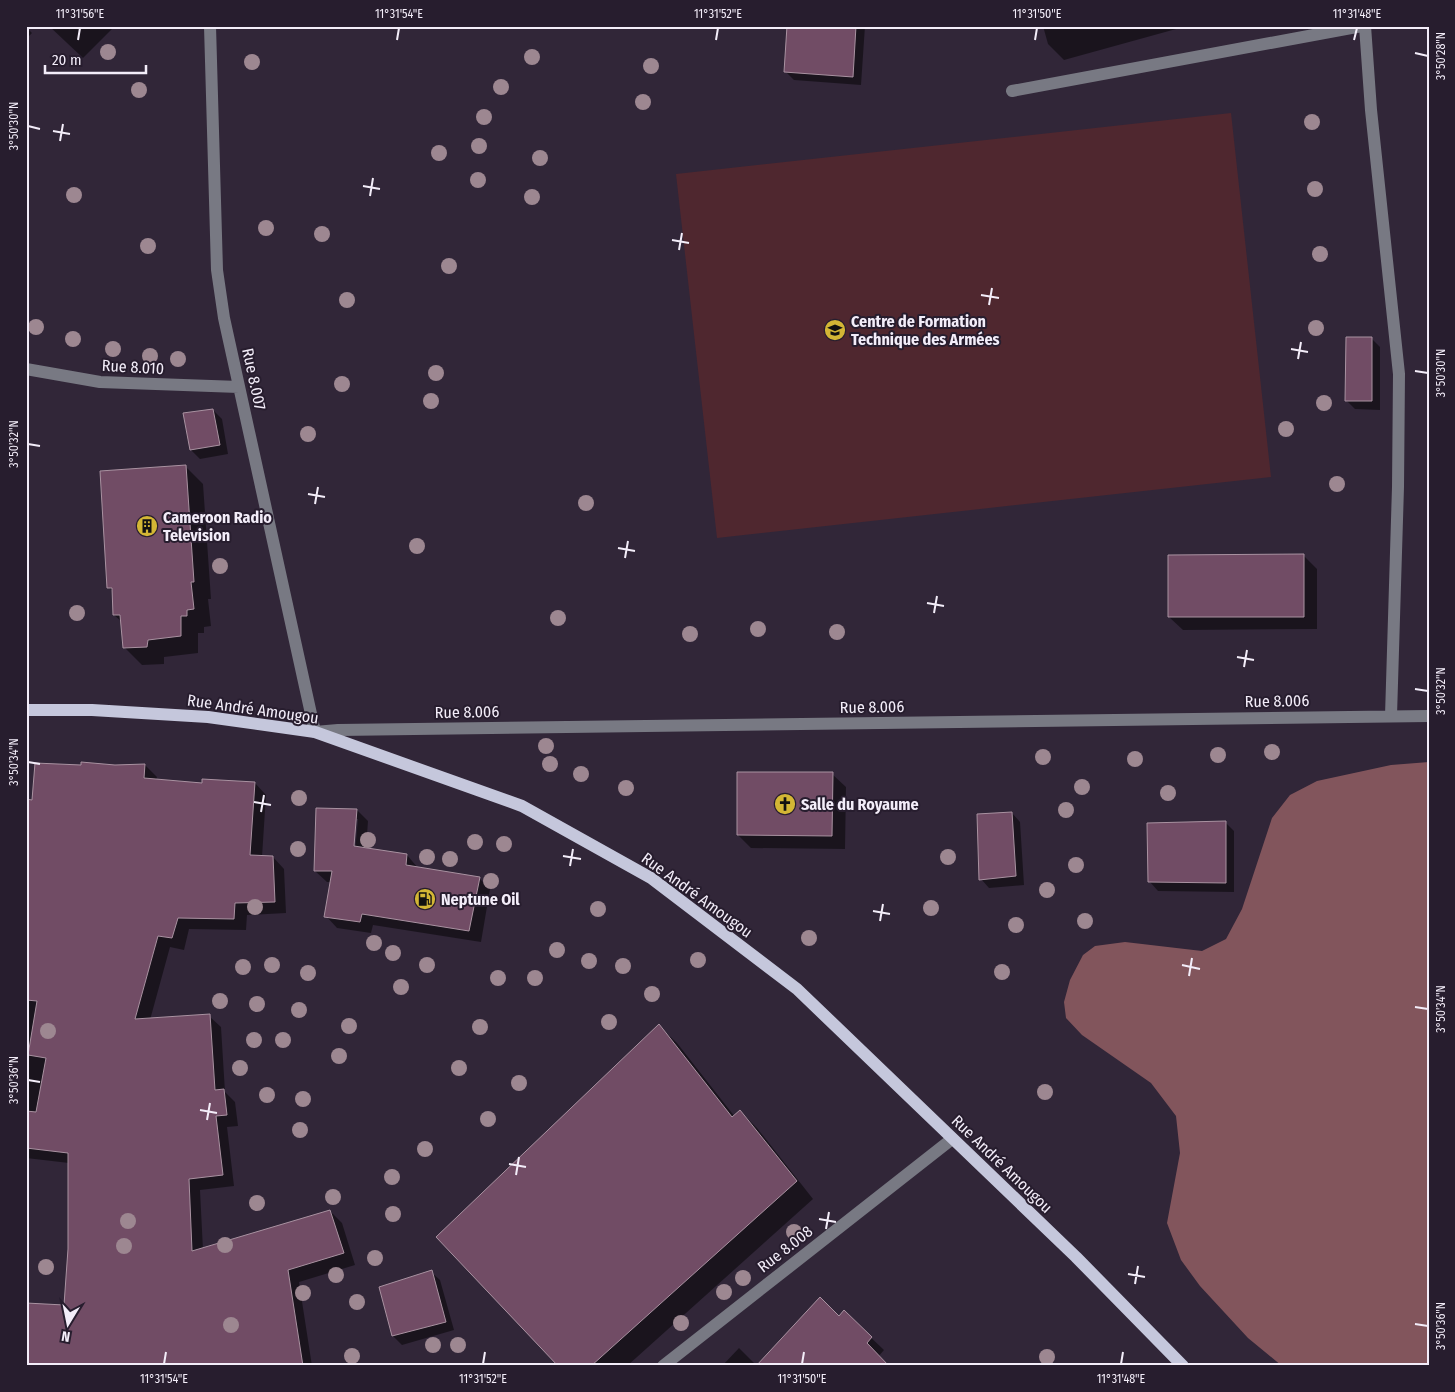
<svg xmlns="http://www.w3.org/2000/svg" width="1455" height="1392" font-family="'Fira Sans Condensed',sans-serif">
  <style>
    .green { fill: #4f272f }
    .forest { fill: #82555c }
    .shadow { fill: #0007; fill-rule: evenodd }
    .building { fill: #714c65; stroke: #a992a1 }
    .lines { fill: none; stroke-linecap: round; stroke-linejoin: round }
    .minor { stroke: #787983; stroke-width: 12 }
    .major { stroke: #c5c7dc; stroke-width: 12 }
    .tree { fill: #9d8791 }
    .ticks { fill: none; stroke: #f3edf9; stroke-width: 2 }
    .labels { text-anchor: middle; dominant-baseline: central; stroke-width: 4; stroke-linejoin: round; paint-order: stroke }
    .poi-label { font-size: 16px; font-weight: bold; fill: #f3edf9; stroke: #271d2e; text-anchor: start }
    .street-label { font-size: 16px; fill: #f3edf9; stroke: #271d2e }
    .neatline { fill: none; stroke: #f3edf9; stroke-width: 2 }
    .ticks-label { font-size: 12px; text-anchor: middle; fill: #f3edf9 }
  </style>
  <rect width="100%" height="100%" fill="#312638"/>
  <path class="green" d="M1231 113 1271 477 717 538 676 174Z"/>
  <path class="forest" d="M1429 762V1366H1282L1248 1338 1200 1286 1181 1260 1167 1223 1180 1153 1176 1116 1151 1083 1082 1035 1066 1018 1064 1002 1070 980 1083 955 1095 946 1125 942 1202 951 1226 939 1242 909 1272 818 1290 795 1317 781 1391 765Z"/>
  <path class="shadow" d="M49 26H115L83 58Z
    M788 26H865L861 85 794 80 785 71Z
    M1043 26H1187L1064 60 1048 44Z
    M26 27 32 33 26 39Z
    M1372 339 1380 347V410L1355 409 1346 400Z
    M213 410 222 419 228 454 200 459 191 450Z
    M185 466 203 484 211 599H208L211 626 204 627V633H198V653L164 657V664L142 665 124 647 122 622 114 615V592L108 587Z
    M1303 555 1317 569V629L1183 630 1169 617Z
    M145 765 157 777 156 780 203 784 255 783 266 795 262 857H273L284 869 286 913 247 915 246 930 189 929 184 950 170 947 150 1020 209 1016 221 1027 225 1092 235 1102 238 1126 227 1127 234 1186 200 1190 203 1250 330 1211 342 1223 355 1265 299 1282 312 1366H26L65 1307 69 1249V1163L26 1158V801H33L115 766Z
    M832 774 846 787 845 849 751 848 738 835Z
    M357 810 368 821 366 849 407 855 418 868 479 878 490 889 481 942 373 925 371 933 337 928 326 916 332 882H327L315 871ZM355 819H358L355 852H353Z
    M1012 813 1020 822 1024 885 989 888 981 879Z
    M1225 822 1234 831V892L1158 891 1150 882Z
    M659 1026 677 1043 735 1117 740 1111 757 1128 813 1199 627 1366H559Z
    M431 1272 440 1280 454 1330 402 1345 393 1336 381 1287Z
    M844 1312 884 1350 878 1357 839 1318Z
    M739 1348 757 1366H722Z"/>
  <path class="building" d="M787 26H856L853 77 784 72Z
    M1346 337H1372V401H1345Z
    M213 409 220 445 190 450 183 413Z
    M186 465 194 582H191L194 609 187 610V616H181V636L148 640 147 647 123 648 120 615H113L112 588H107L100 471Z
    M1304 554V617H1168V555Z
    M81 762 115 765 145 764 144 778 202 783V779L255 782 250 855 273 856 275 902 235 903 234 919 178 918 172 938 158 936 135 1019 210 1014 215 1090 224 1089 227 1115 216 1116 223 1175 189 1179 192 1251 330 1210 344 1253 288 1270 303 1366H26V1303L64 1305 68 1249V1153L26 1148V1111L36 1112 46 1058 28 1055 37 1001 26 1000V799L32 800 35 763 81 765Z
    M737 772H833L832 836 737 835Z
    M316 808 357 809 354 846 407 854 406 865 480 877 469 931 362 914 360 922 324 917 332 871H314Z
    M1012 812 1016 876 979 880 977 814Z
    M1226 821V883L1148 882 1147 823Z
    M659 1024 732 1117 740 1110 797 1181 591 1366H558L436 1237Z
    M432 1270 446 1322 392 1336 379 1287Z
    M820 1297 839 1316 844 1310 872 1337 867 1343 889 1366H756Z"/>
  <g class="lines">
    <path class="minor" d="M210 26 217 270 224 318 315 732 338 730 1429 716
      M1365 26 1371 110 1399 374 1398 487 1391 716
      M1012 91 1362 26
      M26 369 100 382 239 387
      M663 1366 952 1139"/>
    <path class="major" d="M26 710H92L208 717 315 732 522 806 651 878 797 989 1076 1257 1183 1366"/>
  </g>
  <g class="tree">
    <circle cx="108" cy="52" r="8"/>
    <circle cx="532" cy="57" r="8"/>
    <circle cx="252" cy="62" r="8"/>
    <circle cx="651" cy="66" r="8"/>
    <circle cx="501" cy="87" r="8"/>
    <circle cx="139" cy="90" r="8"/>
    <circle cx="643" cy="102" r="8"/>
    <circle cx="484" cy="117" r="8"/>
    <circle cx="1312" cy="122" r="8"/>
    <circle cx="479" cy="146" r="8"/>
    <circle cx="439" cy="153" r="8"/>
    <circle cx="540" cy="158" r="8"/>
    <circle cx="478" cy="180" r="8"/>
    <circle cx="1315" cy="189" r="8"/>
    <circle cx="74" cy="195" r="8"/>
    <circle cx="532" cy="197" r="8"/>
    <circle cx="266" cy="228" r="8"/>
    <circle cx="322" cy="234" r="8"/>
    <circle cx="148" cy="246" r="8"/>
    <circle cx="1320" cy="254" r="8"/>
    <circle cx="449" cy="266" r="8"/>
    <circle cx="347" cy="300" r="8"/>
    <circle cx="36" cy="327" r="8"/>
    <circle cx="1316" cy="328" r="8"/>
    <circle cx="73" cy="339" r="8"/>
    <circle cx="113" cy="349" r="8"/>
    <circle cx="150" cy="356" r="8"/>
    <circle cx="178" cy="359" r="8"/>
    <circle cx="436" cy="373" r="8"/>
    <circle cx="342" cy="384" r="8"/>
    <circle cx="431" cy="401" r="8"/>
    <circle cx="1324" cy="403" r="8"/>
    <circle cx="1286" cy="429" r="8"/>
    <circle cx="308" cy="434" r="8"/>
    <circle cx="1337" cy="484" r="8"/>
    <circle cx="586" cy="503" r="8"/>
    <circle cx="417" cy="546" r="8"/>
    <circle cx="220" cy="566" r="8"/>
    <circle cx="77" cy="613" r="8"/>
    <circle cx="558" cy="618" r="8"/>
    <circle cx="758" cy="629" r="8"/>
    <circle cx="837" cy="632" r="8"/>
    <circle cx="690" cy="634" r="8"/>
    <circle cx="546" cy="746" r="8"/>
    <circle cx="1272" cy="752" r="8"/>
    <circle cx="1218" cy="755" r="8"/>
    <circle cx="1043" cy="757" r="8"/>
    <circle cx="1135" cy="759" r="8"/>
    <circle cx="550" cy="764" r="8"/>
    <circle cx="581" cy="774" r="8"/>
    <circle cx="1082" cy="787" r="8"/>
    <circle cx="626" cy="788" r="8"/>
    <circle cx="1168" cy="793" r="8"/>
    <circle cx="299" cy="798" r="8"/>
    <circle cx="1066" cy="810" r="8"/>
    <circle cx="368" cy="840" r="8"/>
    <circle cx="475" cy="842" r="8"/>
    <circle cx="504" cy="844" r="8"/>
    <circle cx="298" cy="849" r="8"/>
    <circle cx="427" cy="857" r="8"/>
    <circle cx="948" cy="857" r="8"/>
    <circle cx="450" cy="859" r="8"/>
    <circle cx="1076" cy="865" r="8"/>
    <circle cx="491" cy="881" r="8"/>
    <circle cx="1047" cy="890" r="8"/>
    <circle cx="255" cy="907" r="8"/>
    <circle cx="931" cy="908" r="8"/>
    <circle cx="598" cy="909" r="8"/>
    <circle cx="1085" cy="921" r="8"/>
    <circle cx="1016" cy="925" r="8"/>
    <circle cx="809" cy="938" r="8"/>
    <circle cx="374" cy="943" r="8"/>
    <circle cx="557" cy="950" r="8"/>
    <circle cx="393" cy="953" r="8"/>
    <circle cx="698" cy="960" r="8"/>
    <circle cx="589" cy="961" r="8"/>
    <circle cx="272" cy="965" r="8"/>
    <circle cx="427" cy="965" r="8"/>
    <circle cx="623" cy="966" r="8"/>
    <circle cx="243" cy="967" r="8"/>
    <circle cx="1002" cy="972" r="8"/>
    <circle cx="308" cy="973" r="8"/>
    <circle cx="498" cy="978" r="8"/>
    <circle cx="535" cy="978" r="8"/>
    <circle cx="401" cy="987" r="8"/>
    <circle cx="652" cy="994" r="8"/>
    <circle cx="220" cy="1001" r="8"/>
    <circle cx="257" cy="1004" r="8"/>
    <circle cx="299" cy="1010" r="8"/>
    <circle cx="609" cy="1022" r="8"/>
    <circle cx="349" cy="1026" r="8"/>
    <circle cx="480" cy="1027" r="8"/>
    <circle cx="48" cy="1031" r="8"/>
    <circle cx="254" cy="1040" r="8"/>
    <circle cx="283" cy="1040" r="8"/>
    <circle cx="339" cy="1056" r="8"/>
    <circle cx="240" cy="1068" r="8"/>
    <circle cx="459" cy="1068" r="8"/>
    <circle cx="519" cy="1083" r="8"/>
    <circle cx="1045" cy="1092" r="8"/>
    <circle cx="267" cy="1095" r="8"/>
    <circle cx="303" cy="1099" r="8"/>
    <circle cx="488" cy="1119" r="8"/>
    <circle cx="300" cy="1130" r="8"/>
    <circle cx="425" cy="1149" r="8"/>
    <circle cx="392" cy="1177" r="8"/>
    <circle cx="333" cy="1197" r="8"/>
    <circle cx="257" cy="1203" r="8"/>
    <circle cx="393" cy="1214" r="8"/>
    <circle cx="128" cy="1221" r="8"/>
    <circle cx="794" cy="1232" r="8"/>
    <circle cx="225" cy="1245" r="8"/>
    <circle cx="124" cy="1246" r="8"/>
    <circle cx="375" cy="1258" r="8"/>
    <circle cx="46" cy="1267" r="8"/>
    <circle cx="336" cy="1275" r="8"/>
    <circle cx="743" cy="1278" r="8"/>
    <circle cx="724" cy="1292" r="8"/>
    <circle cx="303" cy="1293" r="8"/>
    <circle cx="357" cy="1302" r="8"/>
    <circle cx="681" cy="1323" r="8"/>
    <circle cx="231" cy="1325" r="8"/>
    <circle cx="433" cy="1345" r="8"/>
    <circle cx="458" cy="1345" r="8"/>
    <circle cx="352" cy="1356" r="8"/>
    <circle cx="1047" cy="1357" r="8"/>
  </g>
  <path class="ticks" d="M78 40 80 28M397 40 399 28M716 40 718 28M1035 40 1037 28M1354 40 1357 28M1415 53 1428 56M28 126 40 129M53 131 70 134M60 141 63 124M363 186 380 189M370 196 373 178M672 240 689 243M679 250 682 233M981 295 999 298M989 305 992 288M1291 349 1308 352M1298 359 1301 342M1415 371 1428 373M28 444 40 446M308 494 325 497M315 504 318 487M618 548 635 551M625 558 628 541M927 603 944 606M934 613 937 596M1237 657 1254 660M1244 667 1247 650M1415 689 1428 691M28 762 40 764M254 802 271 805M261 812 264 795M563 856 581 859M570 866 573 849M873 911 890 914M880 921 883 904M1182 965 1200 969M1189 976 1192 958M1415 1007 1428 1009M28 1080 40 1082M200 1110 217 1113M207 1120 210 1103M509 1164 526 1167M516 1175 519 1157M819 1219 836 1222M826 1229 829 1212M1128 1274 1145 1277M1135 1284 1138 1266M1415 1324 1428 1326M164 1364 166 1352M483 1364 485 1352M802 1364 804 1352M1121 1364 1123 1352"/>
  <defs>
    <g id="school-disc" transform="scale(1.125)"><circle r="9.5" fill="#d3b635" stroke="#271d2e"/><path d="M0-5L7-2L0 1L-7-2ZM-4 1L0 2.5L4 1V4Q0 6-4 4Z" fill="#111"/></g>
    <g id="building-disc" transform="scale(1.125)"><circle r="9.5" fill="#d3b635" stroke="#271d2e"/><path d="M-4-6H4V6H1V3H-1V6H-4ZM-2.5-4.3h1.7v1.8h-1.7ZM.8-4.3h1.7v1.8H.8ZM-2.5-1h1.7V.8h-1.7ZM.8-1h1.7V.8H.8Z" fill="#111"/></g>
    <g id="church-disc" transform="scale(1.125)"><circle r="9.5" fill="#d3b635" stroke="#271d2e"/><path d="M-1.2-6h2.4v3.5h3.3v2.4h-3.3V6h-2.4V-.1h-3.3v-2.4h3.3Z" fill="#111"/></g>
    <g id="fuel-disc" transform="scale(1.125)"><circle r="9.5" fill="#d3b635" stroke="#271d2e"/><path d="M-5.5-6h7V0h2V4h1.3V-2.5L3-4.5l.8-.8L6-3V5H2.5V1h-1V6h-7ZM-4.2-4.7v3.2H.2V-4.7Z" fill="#111"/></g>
  </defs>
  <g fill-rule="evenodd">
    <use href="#school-disc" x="835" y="330"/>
    <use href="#building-disc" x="147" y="526"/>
    <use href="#church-disc" x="785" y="804"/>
    <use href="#fuel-disc" x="425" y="899"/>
  </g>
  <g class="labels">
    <g class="poi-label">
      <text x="851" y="321">Centre de Formation<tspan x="851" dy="18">Technique des Armées</tspan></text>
      <text x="163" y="517">Cameroon Radio<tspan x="163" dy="18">Television</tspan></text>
      <text x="801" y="804">Salle du Royaume</text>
      <text x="441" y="899">Neptune Oil</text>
    </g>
    <g class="street-label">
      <text transform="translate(133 367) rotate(3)">Rue 8.010</text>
      <text transform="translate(254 379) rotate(78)">Rue 8.007</text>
      <text transform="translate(1277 701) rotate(-1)">Rue 8.006</text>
      <text transform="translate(872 707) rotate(-1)">Rue 8.006</text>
      <text transform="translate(253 709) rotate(8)">Rue André Amougou</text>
      <text transform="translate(467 712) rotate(-1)">Rue 8.006</text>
      <text transform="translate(697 895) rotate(36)">Rue André Amougou</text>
      <text transform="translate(1002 1164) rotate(44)">Rue André Amougou</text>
      <text transform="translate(785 1249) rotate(-38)">Rue 8.008</text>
    </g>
  </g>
  <rect width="1455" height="1392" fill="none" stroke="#271d2e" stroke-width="55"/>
  <g transform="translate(68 1324) rotate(190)" stroke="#271d2e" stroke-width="4" paint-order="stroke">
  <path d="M0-4L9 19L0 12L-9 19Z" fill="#f3edf9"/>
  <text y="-8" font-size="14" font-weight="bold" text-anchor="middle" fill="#f3edf9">N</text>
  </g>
  <path d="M45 65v8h101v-8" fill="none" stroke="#f3edf9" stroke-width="2.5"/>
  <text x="52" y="65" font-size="15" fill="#f3edf9" stroke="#271d2e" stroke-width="4" paint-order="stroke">20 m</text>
  <rect x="28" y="28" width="1400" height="1336" class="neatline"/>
  <g class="ticks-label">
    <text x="80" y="18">11°31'56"E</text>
    <text x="399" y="18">11°31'54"E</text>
    <text x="718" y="18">11°31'52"E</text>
    <text x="1037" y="18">11°31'50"E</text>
    <text x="1357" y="18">11°31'48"E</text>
    <text transform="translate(1441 56) rotate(-90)" y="4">3°50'28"N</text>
    <text transform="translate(14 126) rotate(-90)" y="4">3°50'30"N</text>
    <text transform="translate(1441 373) rotate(-90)" y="4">3°50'30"N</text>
    <text transform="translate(14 444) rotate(-90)" y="4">3°50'32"N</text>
    <text transform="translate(1441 691) rotate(-90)" y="4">3°50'32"N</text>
    <text transform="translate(14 762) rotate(-90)" y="4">3°50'34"N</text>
    <text transform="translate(1441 1009) rotate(-90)" y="4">3°50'34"N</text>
    <text transform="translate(14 1080) rotate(-90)" y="4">3°50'36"N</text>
    <text transform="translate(1441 1326) rotate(-90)" y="4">3°50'36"N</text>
    <text x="164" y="1383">11°31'54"E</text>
    <text x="483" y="1383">11°31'52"E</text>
    <text x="802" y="1383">11°31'50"E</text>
    <text x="1121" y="1383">11°31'48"E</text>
  </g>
</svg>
